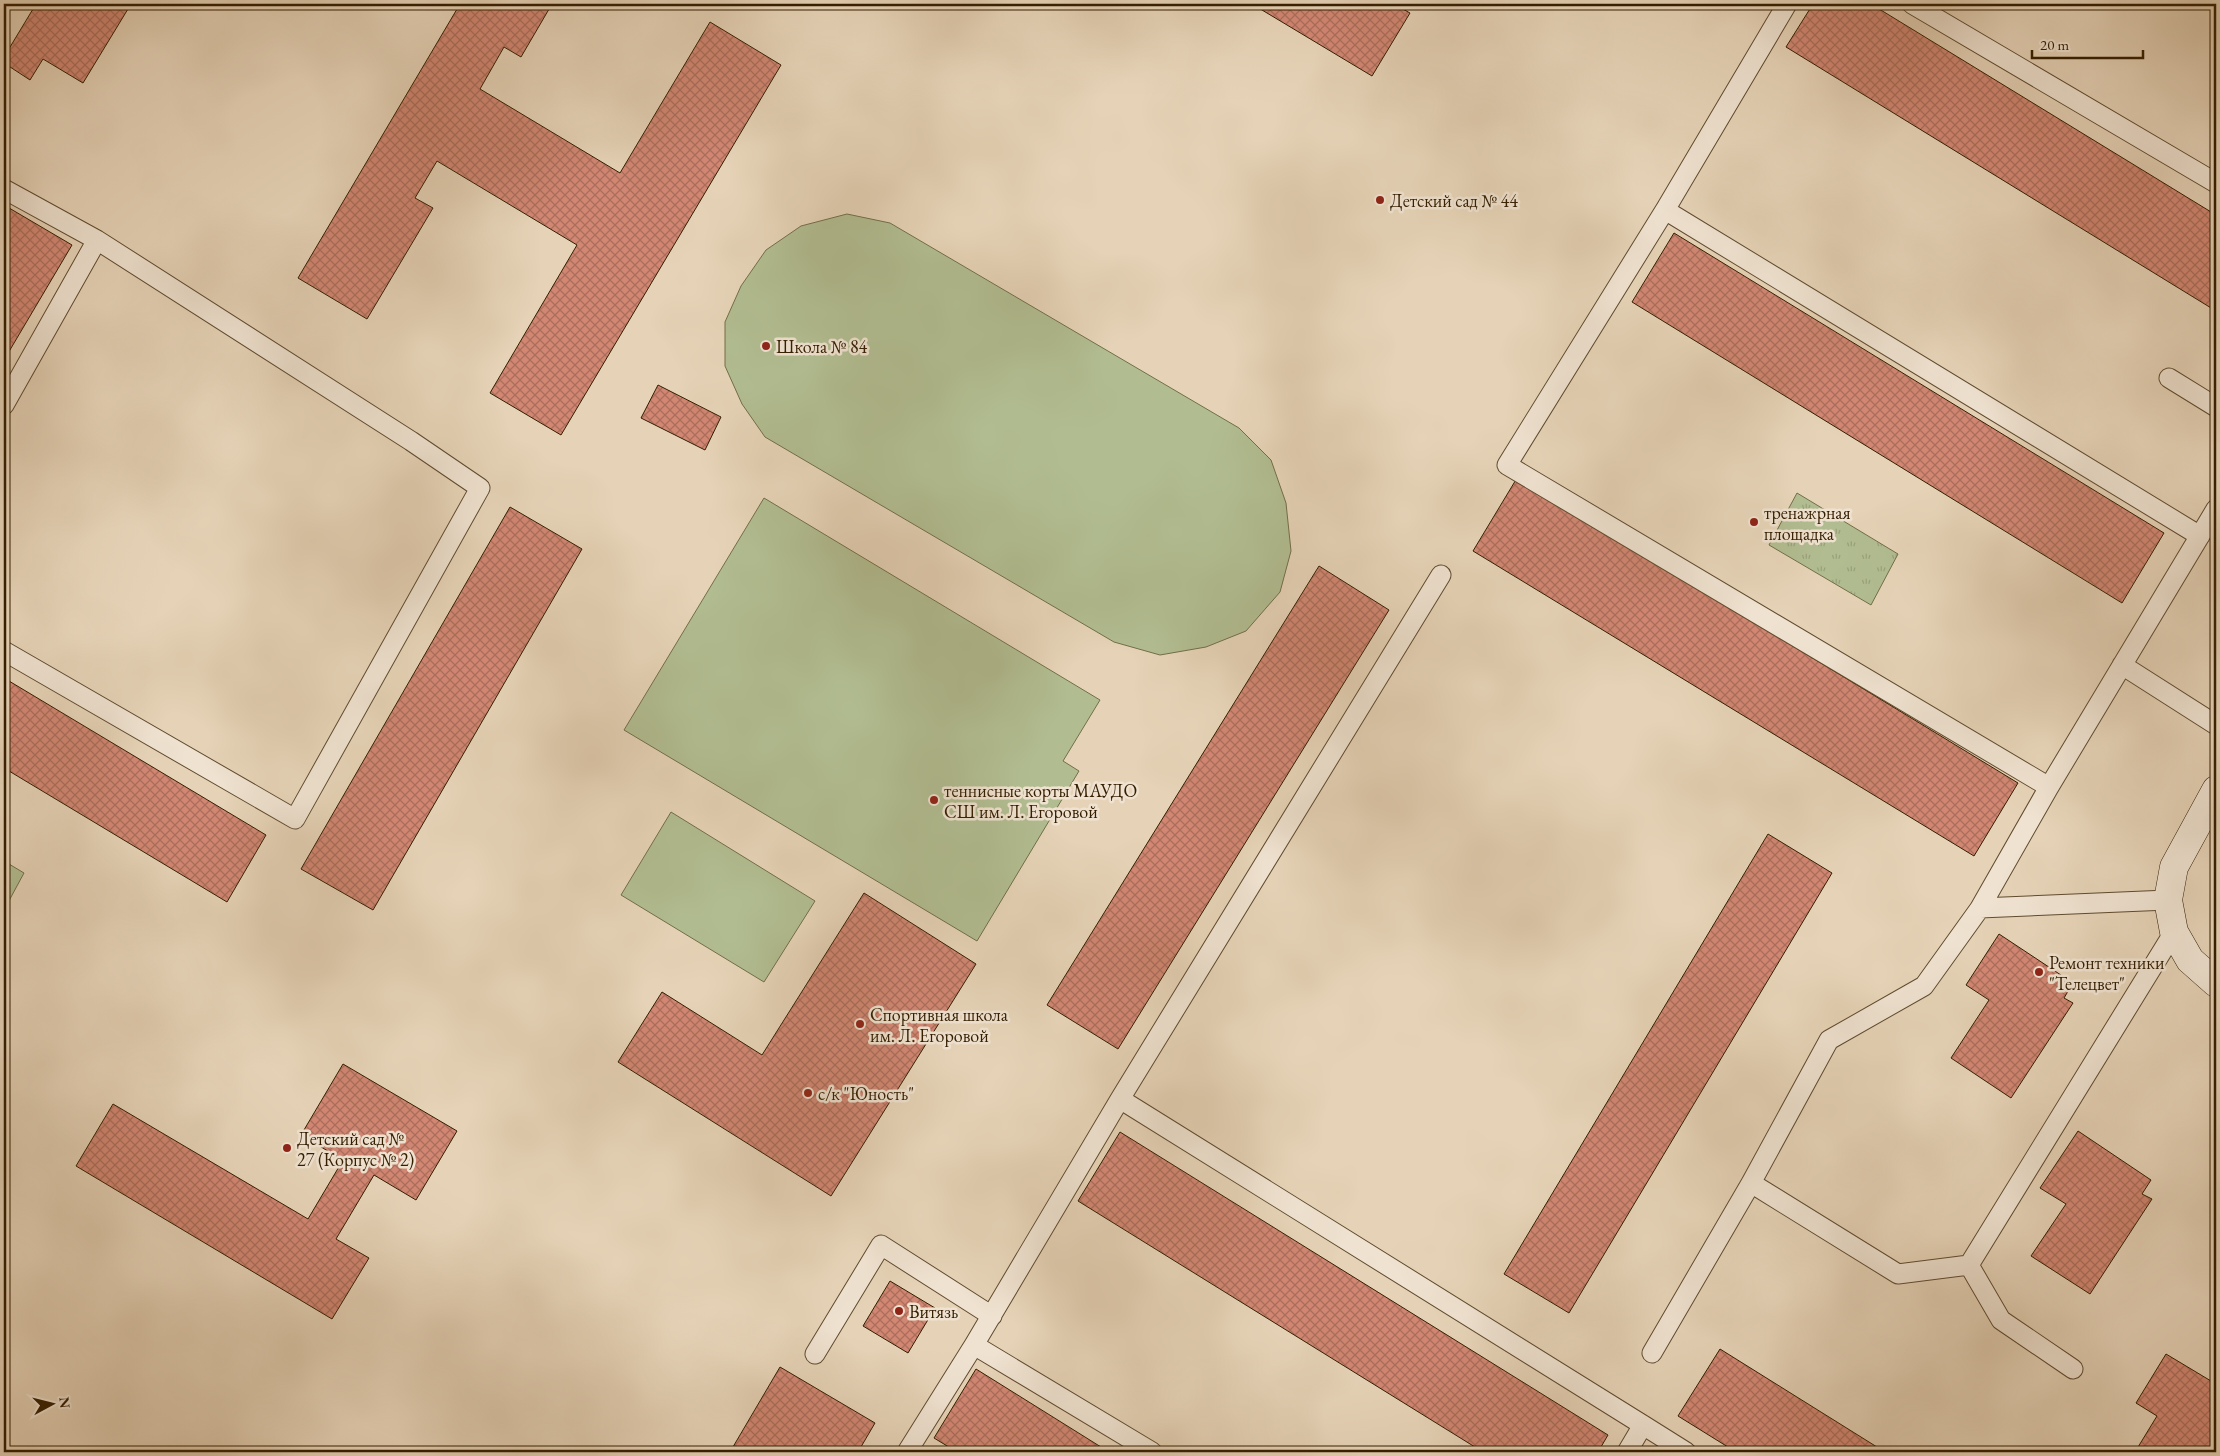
<svg xmlns="http://www.w3.org/2000/svg" width="2220" height="1456" font-family="'EB Garamond',serif">
  <style>
    .green { fill: #b1bd91; stroke: #726e48 }
    .park { fill: url(#park-tufts); stroke: #726e48 }
    .building { fill: url(#building-cross-hatch); stroke: #341e00 }
    .lines { fill: none; stroke-linecap: round; stroke-linejoin: round }
    .lane-casing { stroke: #604b2e; stroke-width: 21 }
    .secondary-casing { stroke: #341e00; stroke-width: 29 }
    .lane { stroke: #efe2d0; stroke-width: 19 }
    .secondary { stroke: #efe2d0; stroke-width: 28 }
    .poi-dot { fill: #8f2418; stroke: #efe2d0; stroke-width: 2 }
    .labels { text-anchor: middle; dominant-baseline: central; stroke-width: 5; stroke-linejoin: round; paint-order: stroke }
    .poi-label { font-size: 18px; fill: #341e00; stroke: #efe2d0; text-anchor: start }
  </style>
  <defs>
    <pattern id="park-tufts" width="24" height="20" patternUnits="userSpaceOnUse" patternTransform="scale(1.25)"><rect width="24" height="20" fill="#b1bd91"/><path d="M3 7l-1-3M5 7V3M7 7l1-3M15 17l-1-3M17 17v-4M19 17l1-3" fill="none" stroke="#99a27b"/></pattern>
    <pattern id="building-cross-hatch" width="8" height="8" patternUnits="userSpaceOnUse" patternTransform="scale(1.25)"><rect width="8" height="8" fill="#d28773"/><path d="M0 0l8 8M0 8l8-8" fill="none" stroke="#ab6e5c"/></pattern>
  </defs>
  <rect width="100%" height="100%" fill="#e6d3b7"/>
  <filter id="stains"><feTurbulence type="fractalNoise" baseFrequency=".004" numOctaves="4"/><feColorMatrix values="0 0 0 0 .2 0 0 0 0 .09 0 0 0 0 .02 0 0 0 .5 -.17"/></filter>
  <radialGradient id="worn" r=".72"><stop offset=".6" stop-color="#630" stop-opacity="0"/><stop offset="1" stop-color="#630" stop-opacity=".3"/></radialGradient>
  <path class="green" d="M847 214 890 223 1239 428 1271 460 1286 503 1291 551 1280 592 1246 631 1206 647 1160 655 1114 642 765 437 742 404 725 366V322L741 286 766 250 801 226Z
    M764 498 1100 700 1063 761 1079 771 977 941 624 730Z
    M671 812 815 901 764 982 621 895Z
    M4 861 24 873 4 910Z"/>
  <path class="park" d="M1797 493 1898 554 1871 605 1769 545Z"/>
  <path class="building" d="M36 4H131L83 83 43 59 30 80 4 63V57Z
    M460 4H552L521 57 504 47 480 89 620 173 710 22 781 65 561 435 490 393 577 245 437 161 415 198 433 208 367 319 298 278Z
    M1252 4H1394L1410 13 1372 76Z
    M1813 4H1871L2216 215V311L1786 47Z
    M4 205 72 245 4 360Z
    M1674 233 2164 533 2122 603 1632 302Z
    M658 385 721 417 705 450 641 418Z
    M1517 478 2018 783 1974 856 1473 551Z
    M510 507 582 549 373 910 301 869Z
    M1319 566 1389 610 1118 1049 1047 1005Z
    M4 678 266 835 227 902 4 768Z
    M1768 834 1832 873 1569 1313 1504 1274Z
    M864 893 976 964 831 1196 618 1062 662 992 762 1055Z
    M1999 934 2073 983 2064 998 2073 1003 2011 1098 1951 1058 1989 1000 1966 985Z
    M343 1064 457 1131 416 1200 374 1175 336 1239 369 1258 332 1319 76 1166 113 1104 308 1219 343 1160 301 1135Z
    M2078 1131 2151 1180 2142 1194 2152 1199 2090 1294 2031 1256 2066 1204 2040 1188Z
    M1120 1132 1608 1435 1598 1452H1483L1078 1201Z
    M890 1281 935 1308 908 1353 863 1326Z
    M1720 1349 1885 1452H1736L1678 1416Z
    M2166 1354 2216 1384V1443L2211 1452H2135L2157 1416 2136 1403Z
    M780 1367 875 1423 858 1452H730Z
    M976 1369 1109 1452H957L934 1438Z"/>
  <g class="lines">
    <g class="lane-casing">
      <path id="lane" d="M1787 4 1665 210 2200 536
        M1912 4 2216 183
        M4 189 97 240 4 405
        M1665 210 1507 465 2049 787 2216 509
        M2169 378 2216 407
        M4 651 295 819 480 488 411 441 97 240
        M2122 665 2216 725
        M1980 908 2049 787
        M1120 1099 1643 1425
        M1751 1183 1898 1274 1969 1265 2174 932
        M1969 1265 2001 1320 2073 1369
        M974 1345 1120 1099 1441 575
        M1652 1353 1751 1183 1829 1040 1924 986 1980 908 2168 900
        M815 1354 881 1245 992 1316
        M907 1452 974 1345 1152 1452
        M1627 1452 1643 1425 1686 1452"/>
    </g>
    <g class="secondary-casing">
      <path id="secondary" d="M2216 790 2174 867 2168 900 2174 932 2190 960 2216 983"/>
    </g>
    <use href="#lane" class="lane"/>
    <use href="#secondary" class="secondary"/>
  </g>
  <g class="poi-dot">
    <circle cx="1380" cy="200" r="5"/>
    <circle cx="766" cy="346" r="5"/>
    <circle cx="1754" cy="522" r="5"/>
    <circle cx="934" cy="800" r="5"/>
    <circle cx="2039" cy="972" r="5"/>
    <circle cx="860" cy="1024" r="5"/>
    <circle cx="808" cy="1093" r="5"/>
    <circle cx="287" cy="1148" r="5"/>
    <circle cx="899" cy="1311" r="5"/>
  </g>
  <g class="labels">
    <g class="poi-label">
      <text x="1390" y="200">Детский сад № 44</text>
      <text x="776" y="346">Школа № 84</text>
      <text x="1764" y="512">тренажрная<tspan x="1764" dy="21">площадка</tspan></text>
      <text x="944" y="790">теннисные корты МАУДО<tspan x="944" dy="21">СШ им. Л. Егоровой</tspan></text>
      <text x="2049" y="962">Ремонт техники<tspan x="2049" dy="21">"Телецвет"</tspan></text>
      <text x="870" y="1014">Спортивная школа<tspan x="870" dy="21">им. Л. Егоровой</tspan></text>
      <text x="818" y="1093">с/к "Юность"</text>
      <text x="297" y="1138">Детский сад №<tspan x="297" dy="21">27 (Корпус № 2)</tspan></text>
      <text x="909" y="1311">Витязь</text>
    </g>
  </g>
  <rect width="2220" height="1456" fill="none" stroke="#e6d3b7" stroke-width="20"/>
  <rect x="5" y="5" width="2210" height="1446" fill="none" stroke="#341e00" stroke-width="2.5"/>
  <rect x="10" y="10" width="2200" height="1436" fill="none" stroke="#341e00"/>
  <g transform="translate(52 1404) rotate(83)" stroke="#efe2d0" stroke-width="4" paint-order="stroke">
  <path d="M0-4L9 19L0 12L-9 19Z" fill="#341e00"/>
  <text y="-8" font-size="14" font-weight="bold" text-anchor="middle" fill="#341e00">N</text>
  </g>
  <path d="M2032 50v8h111v-8" fill="none" stroke="#341e00" stroke-width="2.5"/>
  <text x="2040" y="50" font-size="15" fill="#341e00" stroke="#efe2d0" stroke-width="4" paint-order="stroke">20 m</text>
  <rect width="100%" height="100%" filter="url(#stains)"/>
  <rect width="100%" height="100%" fill="url(#worn)"/>
</svg>
